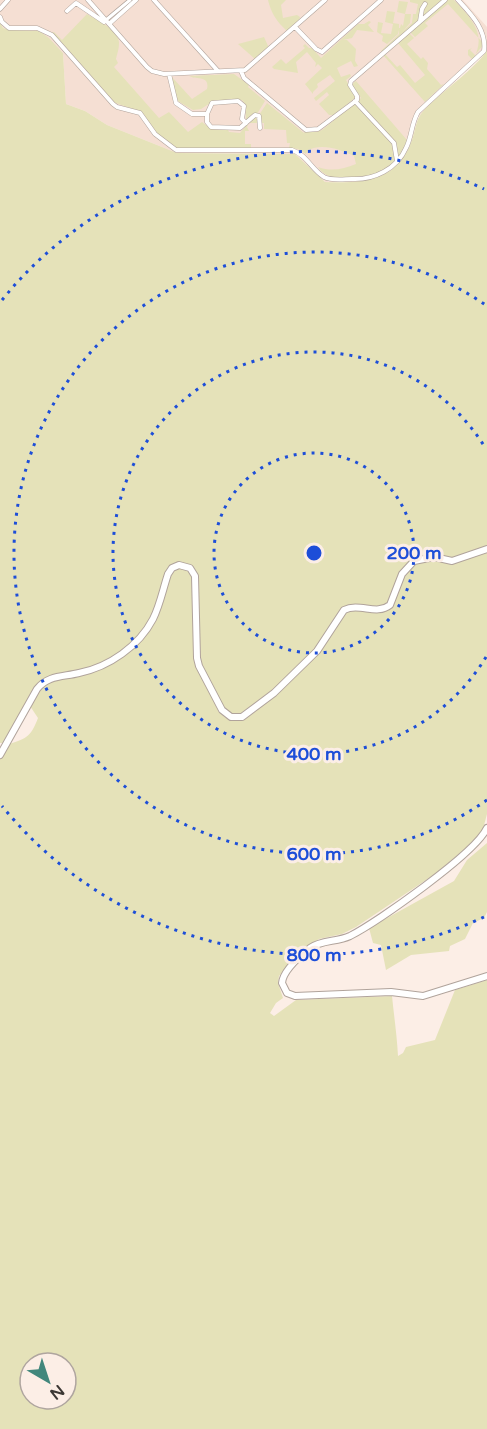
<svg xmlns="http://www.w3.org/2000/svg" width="487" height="1429" font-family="'Varela Round',sans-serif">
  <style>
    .built { fill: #f5dfd3 }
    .green { fill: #e5e2b9; fill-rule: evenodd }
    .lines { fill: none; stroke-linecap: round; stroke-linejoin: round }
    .pedestrian-casing { stroke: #b0a39b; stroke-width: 4.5 }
    .minor-casing { stroke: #b0a39b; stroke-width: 5 }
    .primary-casing { stroke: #b0a39b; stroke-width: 8 }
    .pedestrian { stroke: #fff; stroke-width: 3 }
    .minor { stroke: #fff; stroke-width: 4 }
    .primary { stroke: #fff; stroke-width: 6 }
    .ring { fill: none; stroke: #1d4ed8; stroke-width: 3; stroke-dasharray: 3 6 }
    .centre { fill: #1d4ed8; stroke: #fceee6; stroke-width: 3 }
    .ring-label { font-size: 18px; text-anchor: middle; font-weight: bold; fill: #1d4ed8; stroke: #fceee6; stroke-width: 6; stroke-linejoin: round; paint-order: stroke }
  </style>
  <rect width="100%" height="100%" fill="#fceee6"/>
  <path class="built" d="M0 0H463L487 27V50L417 118 413 138 405 157 395 166 381 176 368 181 325 182 295 154 177 153 107 125 85 111 66 104 63 53 39 31 10 30 3 28 0 22Z"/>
  <path class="green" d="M268 0H286L281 5 283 18 297 15 300 17 299 21 287 31C277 22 271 13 268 0Z
    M410 0H442L383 51H381L399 34V30L398 34 387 44 382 41 383 36 377 32 378 22 383 23 381 33 391 34 393 24 385 22 387 11 395 12 393 23 399 24V28H400L401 24 403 26 405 14 397 12 399 1 408 2 405 14H411L410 23 403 31 412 23 413 14H416L418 4 410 2Z
    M448 0H454C473 20 487 35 473 60L468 55V50L472 48 470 50 475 55 484 44 448 4 425 23 428 26 415 37 410 32Z
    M87 14C97 20 120 30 119 44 119 49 117 54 116 59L118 63 114 67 159 118 169 112 188 132 202 122 211 129 228 130 229 132 240 133 252 119 256 117 258 123H249L247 127 249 131H245V144H251V148L179 149 172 146 157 134 141 112 113 102 52 33 54 32 62 40Z
    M369 21 371 22 368 25 374 32 357 30 352 38 343 40H347L356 49 355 61 358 66 354 67 351 61 337 68 341 77 350 74 351 76 346 80 356 96 355 98 334 115H329L319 104 329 95 327 92 316 101 314 98 335 81 330 75 317 84 318 87 313 92V94L305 84 322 68 318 64 315 67 316 63 307 52 296 62 298 73 274 69 272 67 281 59 286 64 305 48 303 46 305 44 309 48H312L321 58 358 24H364Z
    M0 22 3 28 10 30 39 31 49 38 63 53 66 104 85 111 107 125 177 153 295 154 325 182C364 183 397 182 412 140 417 125 415 119 427 107 441 93 479 65 487 50V546L452 559 427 555 413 559C406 572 391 609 376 608 366 607 358 603 347 606 326 636 270 708 234 716L223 709 201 666 197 576C193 565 185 560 174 565 152 616 141 654 82 670 70 674 52 671 42 680 37 685 34 693 30 700 21 714 13 728 4 743H0Z
    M409 33 414 38 407 44 421 59 423 57 428 63 427 69 441 85 444 84 425 102 383 55 385 54 397 67 400 65 415 83 425 75 398 43Z
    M264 37 269 48 255 59 238 44Z
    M234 74 249 85 248 87 265 101 257 114 251 115 246 120 245 104 242 100H215L201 109 193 110 176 100 171 76 192 99 207 89C210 75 196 80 189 76Z
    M356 81 407 140C397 170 376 177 348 178 335 178 325 178 318 167 332 172 343 169 356 164L354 156C340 149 322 143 308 150L306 154 298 149 289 148 290 143H287L286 130 264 129V123H262L259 115 267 103 304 133 305 131 316 132 322 130 361 98 352 84Z
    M487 551V814L483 829 477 839 435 874 356 927 342 934 319 939 302 950 279 976 278 983 283 998 276 1003 270 1013 274 1016 296 1000 392 996C394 1016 397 1036 398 1056L403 1053 406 1047 435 1040 455 990 487 980V1429H0V759L9 744C28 738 31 736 38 718L30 706 39 690 49 681 80 676 133 649 150 629 171 575C176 567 180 568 189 570L193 577 197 667 219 712 225 717 234 721 248 717 276 695 319 652 346 613C362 606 377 618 392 607L405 576 416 563 433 560 452 564ZM30 1363H66V1399H30Z
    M487 843V912L484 918 473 923 465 939 450 946 449 951 411 955 386 970 381 945 373 943 369 928 454 881 467 860Z"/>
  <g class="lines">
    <g class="pedestrian-casing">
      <path id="pedestrian" d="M106 20 130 0"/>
    </g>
    <g class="minor-casing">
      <path id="minor" d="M88 0 147 67 152 71 164 74 245 70 325 0
        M154 0 218 71
        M0 9 8 0
        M67 11 76 3 104 22 106 20
        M0 17 2 22 9 28H37L52 35 113 104 117 107 140 113 155 134 176 150H292C307 155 311 169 324 177 332 181 344 179 352 179 374 180 397 169 406 148 412 137 411 124 418 112L484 51C487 30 471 14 458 0
        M420 21 422 9 425 4
        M109 24 136 0
        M295 27 316 49 322 52 381 0
        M241 71 244 78 306 130 318 129 357 100V96L350 85 351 81 445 0
        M169 74 176 103 192 114H207V122L211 127 240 128 255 115 259 116 260 128
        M355 101 394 143 397 161
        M207 114 212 103 238 101 244 106 242 119 246 123"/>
    </g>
    <g class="primary-casing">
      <path id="primary" d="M0 755 37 689C48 675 63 677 79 673 109 667 139 646 153 619 160 605 163 589 168 574L172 568 179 565 190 568 195 576 197 658 199 666 222 710 231 717H242L274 693 317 651 344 610C360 602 376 616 390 605L402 574 414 561 434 557 452 561 487 549
        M487 828C475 854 377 922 350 936 337 942 321 940 310 948 300 956 283 971 282 983L287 993 295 996 391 992 423 996 487 976"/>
    </g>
    <use href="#pedestrian" class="pedestrian"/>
    <use href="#minor" class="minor"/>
    <use href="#primary" class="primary"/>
  </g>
  <g class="ring">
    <circle cx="314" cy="553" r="100"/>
    <path d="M486 657A201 201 0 1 1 486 449"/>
    <path d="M487 800A301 301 0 1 1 487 306"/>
    <path d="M484 917A402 402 0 0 1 2 806M2 300A402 402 0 0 1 484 189"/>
  </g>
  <circle cx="314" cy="553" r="9" class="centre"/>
  <g class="ring-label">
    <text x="414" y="559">200 m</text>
    <text x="314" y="760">400 m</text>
    <text x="314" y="860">600 m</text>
    <text x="314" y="961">800 m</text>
  </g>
  <g transform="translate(48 1381) rotate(141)"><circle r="28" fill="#fceee6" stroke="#afa59f" stroke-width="1.5"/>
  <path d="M0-4.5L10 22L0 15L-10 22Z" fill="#42877c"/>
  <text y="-9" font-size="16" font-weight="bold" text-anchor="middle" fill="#3c3734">N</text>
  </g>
</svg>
